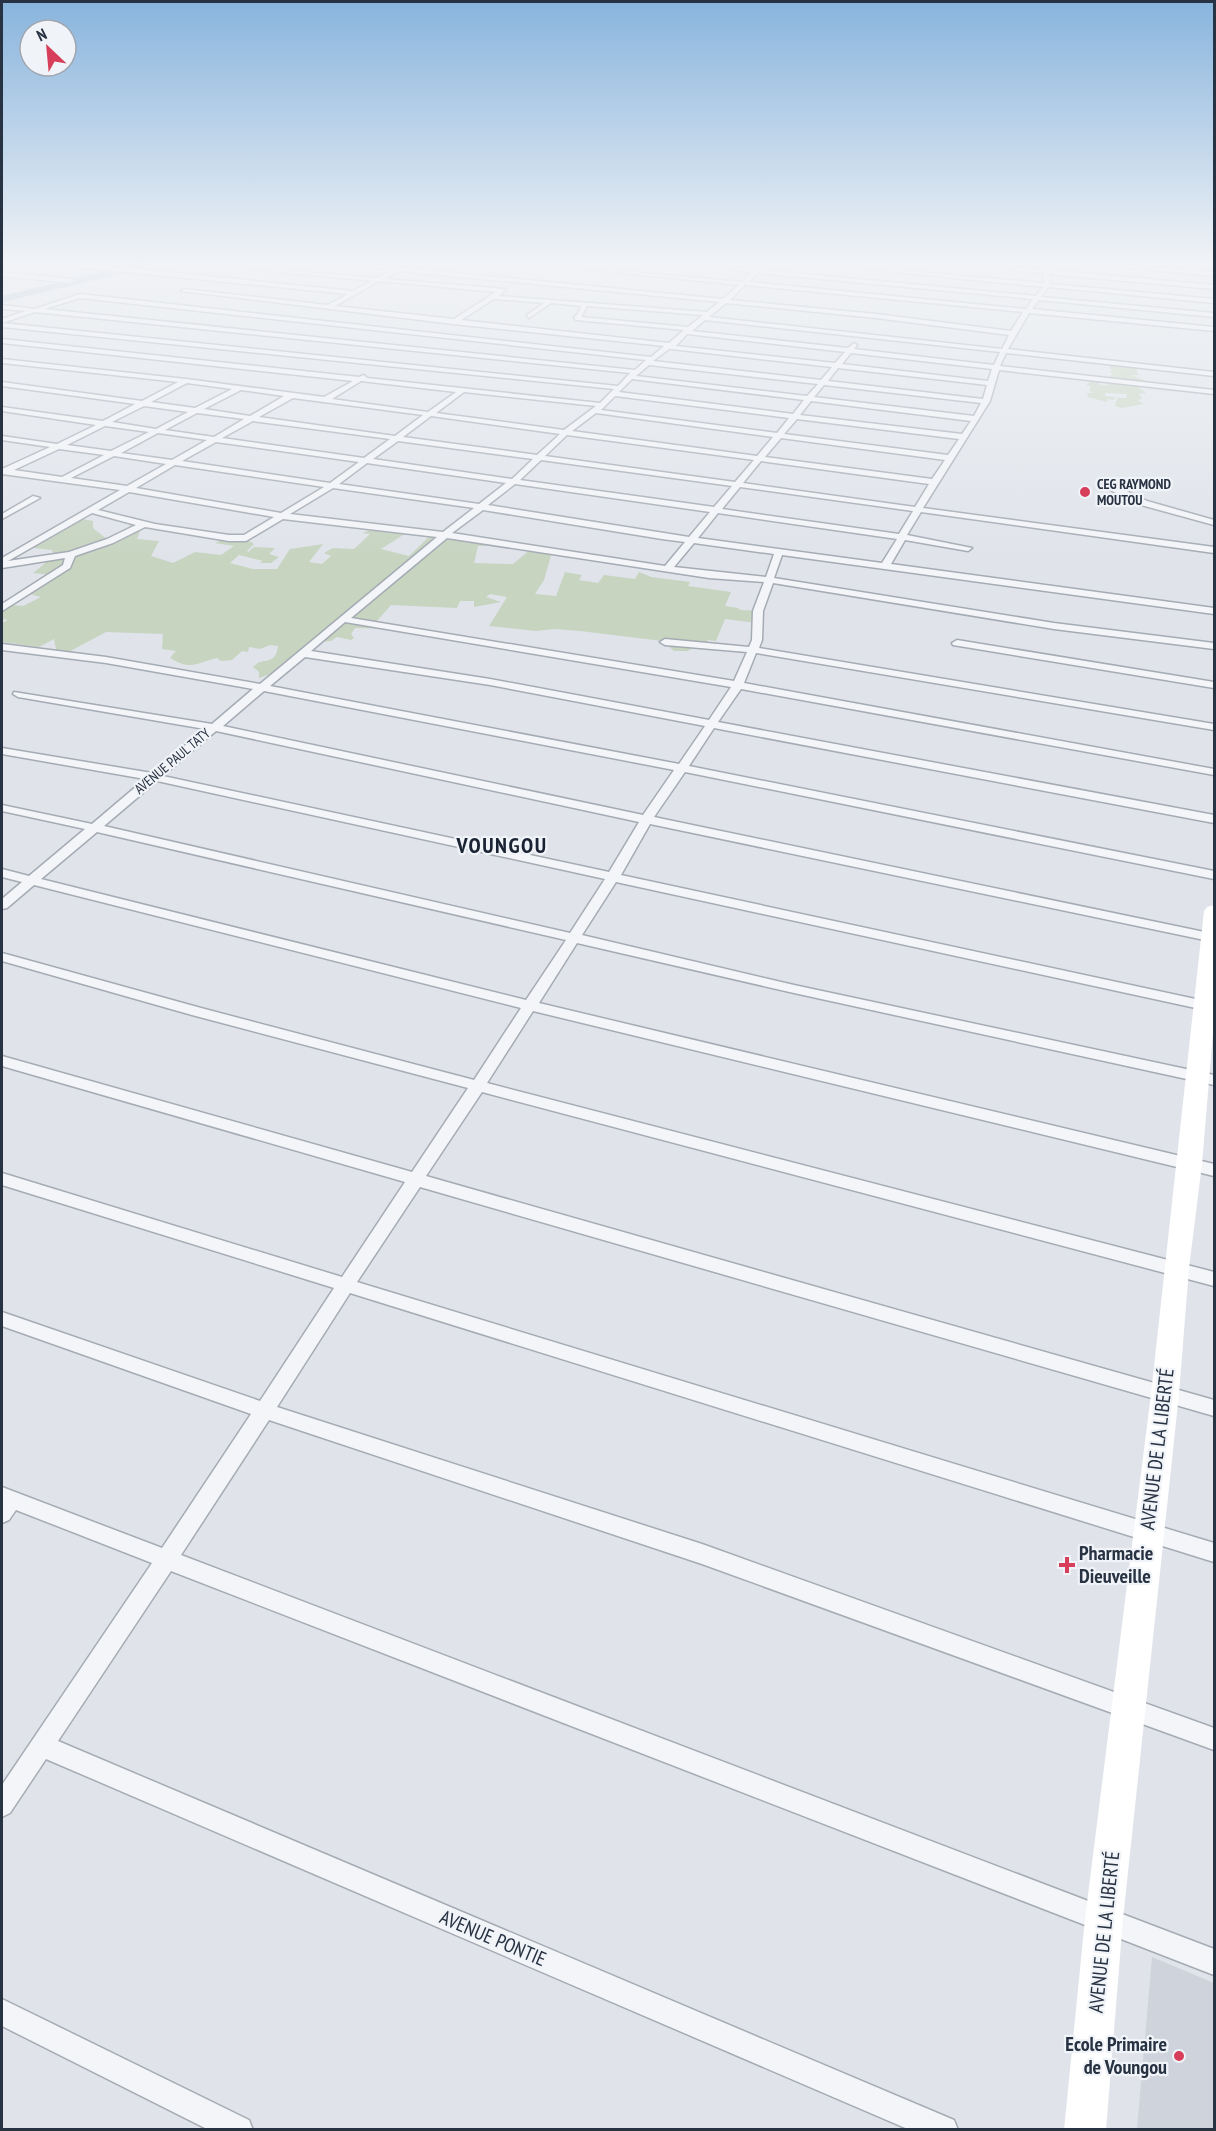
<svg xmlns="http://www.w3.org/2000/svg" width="1216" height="2131" font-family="'PT Sans Narrow',sans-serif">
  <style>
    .built { fill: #ced3dc }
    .green { fill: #c6d4c0 }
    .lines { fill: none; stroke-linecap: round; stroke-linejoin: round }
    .river { fill: #99b3cc; fill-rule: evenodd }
    .street-casing { stroke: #a5abb4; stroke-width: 3 }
    .street { fill: #f3f5f8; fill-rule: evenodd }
    .secondary { fill: #fff; fill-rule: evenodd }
    .poi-dot { fill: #d63e59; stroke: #f0f3f7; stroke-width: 2 }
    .labels { text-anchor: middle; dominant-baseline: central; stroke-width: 4.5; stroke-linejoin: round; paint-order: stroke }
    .far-poi-label { font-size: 14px; font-weight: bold; fill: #273242; stroke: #f0f3f7; text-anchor: start }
    .far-street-label { font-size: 14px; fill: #273242; stroke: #f0f3f7 }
    .near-street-label { font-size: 20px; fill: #273242; stroke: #f0f3f7 }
    .near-poi-label { font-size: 20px; font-weight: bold; fill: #273242; stroke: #f0f3f7; text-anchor: start }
    .district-label { font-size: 22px; font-weight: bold; letter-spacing: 1.5px; fill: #1a2333; stroke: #f0f3f7 }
  </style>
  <rect width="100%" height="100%" fill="#e0e4ea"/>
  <path class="built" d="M1152 1957 1214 1983V2129H1137Z"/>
  <path class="green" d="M1110 364 1141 368 1136 370 1139 375H1131L1144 380 1145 383 1135 385 1146 393 1139 394 1142 399 1137 400 1144 404 1122 408 1115 406 1117 398H1126L1127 394 1105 393V396L1115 397 1114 400 1107 399V402L1088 397 1087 393H1092L1089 390 1091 387 1086 385 1093 380H1100L1099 385 1109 386 1104 381 1113 374 1110 372 1113 370 1110 369Z
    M77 518 93 521V528L108 540 131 525 142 526 137 539 159 541 151 556 173 563 195 552 221 555 234 546 215 543C227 538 244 536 254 544L247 551 248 552 254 547 275 548 269 554 279 557 271 563H260L263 561 239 555 230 563 253 569H277L290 549 323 544 309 562 322 564 331 556 324 553 333 548 354 549 370 534 362 533 377 528 394 533 408 532 381 549 409 556 432 534 444 540 452 536 464 539 462 542H468L469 539 488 543 484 546H478L474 563 513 564 531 549 552 552 544 580 535 594 556 596 565 572 582 575 579 580 598 583 604 575 635 579 639 572 651 577 690 582 688 586 731 592 725 606 738 608 740 610 764 611 757 623 725 619 716 641 708 640 701 649 693 647 688 651H674L662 641 580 631 554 629 536 631 489 626 507 597 490 594 486 597 501 602 474 607V601H460L457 608 391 605 377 621 378 625 403 629 355 628 351 634 354 638 351 640 337 637 331 641 320 642 268 675 259 678V672L253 667 259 662C271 660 276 660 278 646L270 645 260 649 249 647 248 652 242 651 232 660 221 661 217 658C196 663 192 671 170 658L176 651 162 649 163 634 106 632 63 655 57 654 54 639 39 647 2 642V623L8 620 2 619V611L10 605 23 606 41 597 30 594 52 575 33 573 54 556 52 550 25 547Z"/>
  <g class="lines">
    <path class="river" d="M142 260H157L137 270 2 302V296L129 265Z"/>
    <g class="street-casing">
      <path id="street" d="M2 260 98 265 353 291 372 281 161 260 377 278 392 270 302 260H322L723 299 739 285 499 260 742 282 752 272 639 260 755 269 765 260H771L761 270 1036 296 1043 287 777 260 1044 283 1043 273 918 260 1044 270 1049 260H1055L1049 270 1214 285V289L1049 274 1050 284 1214 299V303L1048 287 1041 297 1214 313V317L1039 300 1032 309 1214 327V331L1029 313 1008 349 1214 372V376L1006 353 1000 366 1214 390V394L999 370 990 401 923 508 1214 547V553L921 512 907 535 972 548 968 551 905 540 891 564 1214 608V614L782 555 774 578 1054 623 1214 643V649L1054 629 773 583 763 611 762 640 759 648 1214 724V730L756 653 744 683 1214 769V775L741 689 718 722 1214 815V823L714 728 689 766 1214 871V879L685 772 654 817 1214 934V942L650 824 621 875 1214 1003V1012L616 882 582 935 794 985 1214 1075V1085L794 993 577 943 539 1003 1214 1164V1176L533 1011 487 1083 1214 1272V1286L482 1092 426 1176 1214 1400V1416L420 1187 357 1282 1214 1543V1562L350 1293 277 1407 702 1544 1214 1728V1750L702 1564 269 1420 181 1555 1214 1949V1975L171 1571 58 1741 954 2120 958 2130H910L46 1759 10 1813 2 1817V1785L152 1563 16 1510 9 1520 2 1523V1487L162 1548 251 1414 2 1326V1312L260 1401 334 1288 2 1185V1173L342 1277 405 1182 2 1066V1056L412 1172 468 1088 192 1015 2 961V953L201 1008 474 1080 521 1008 34 885 7 908 2 909V899L22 882 2 877V869L29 876 85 829 2 811V805L92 824 145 779 2 754V748L152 773 205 729 18 697 13 694 14 692 212 724 253 689 106 663 2 650V644L106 657 260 684 437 537 283 519 246 541H229L145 527 113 543 75 556 70 568 2 611V604L63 565 65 558 2 568V558L120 490 2 474V469L50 447 2 440V436L57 444 96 425 2 411V407L103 421 135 404 2 386V382L142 401 178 382 2 363V359L186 379 324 397 353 381 2 343V339L359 377 364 375 367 378 600 403 614 389 2 327V323L618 386 630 373 35 312 2 323V319L26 311 2 309V305L35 309 80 294 651 357 664 346 453 324 181 291 184 289 328 305 348 294ZM399 271 719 302 707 312 499 296 506 289 385 279ZM758 273 1033 299 1026 309 749 282ZM379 281 496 292 454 319 335 306ZM745 285 1023 312 1011 331 876 314 730 300ZM80 298 646 360 635 370 44 309ZM494 299 544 303 527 315 529 318 551 303 581 306 579 312 574 318 576 320 684 330 669 343 461 320ZM726 303 876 318 1009 335 1002 349 709 317ZM587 306 703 315 688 327 581 317ZM705 320 1000 352 994 365 854 349 857 345 854 343 848 348 692 331ZM687 334 845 352 835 363 676 346ZM669 349H671L832 367 821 380 653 361ZM851 353 992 369 988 381 842 364ZM649 365 818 384 807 396 636 376ZM838 368 987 385 983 399 828 381ZM632 379 804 400 793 414 619 392ZM361 381 456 392 428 412 332 399ZM187 383 232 389 195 408 151 402ZM824 385 981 403 974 416 814 397ZM241 390 284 396 250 416 204 409ZM464 392 596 406 564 430 436 413ZM615 396 789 418 777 433 601 410ZM293 398 423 415 395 436 259 417ZM811 401 971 421 962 434 800 415ZM144 406 188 412 156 429 112 422ZM197 413 244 419 214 437 165 430ZM596 413 773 437 757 456 572 431ZM431 416 560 434 537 455 403 437ZM797 419 959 439 948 455 784 434ZM253 421 390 439 364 458 222 438ZM105 426 149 432 111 451 67 445ZM158 433 207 440 172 460 121 453ZM567 435 754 460 735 482 545 456ZM781 438 945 460 932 479 765 457ZM398 441 533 459 512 479 373 459ZM216 442 359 462 330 483 182 461ZM59 449 104 455 62 477 14 470ZM114 456 166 464 127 486 71 478ZM541 460 732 486 714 507 520 480ZM761 461 929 484 915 507 743 483ZM367 463 506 483 479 504 339 484ZM175 465 324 487 281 513 136 488ZM515 484 710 512 689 537 488 505ZM740 487 913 511 899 534 722 509ZM333 488 474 508 443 532 290 514ZM129 492 274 517 244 535H229L155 524 98 510ZM483 510 662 539 685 542 665 566 452 533ZM92 513 136 525 107 539 69 552 8 561ZM718 513 897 539 882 563 698 538ZM447 538 709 578 764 582 753 611 752 640 749 647 665 639 660 642 665 645 747 652 734 681 351 618ZM694 543 774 554 766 577 674 567ZM345 622 731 687 709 720 490 679 311 651ZM305 657 490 685 705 726 679 764 270 686ZM264 691 674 770 643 815 223 726ZM216 731 639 822 609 872 163 776ZM157 781 605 879 570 933 104 826ZM97 832 566 940 526 1000 41 879Z
        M1062 260 1214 272V276L1065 262Z
        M2 272 71 279 74 281 71 283 2 276Z
        M1102 482H1108L1147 501 1214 520V525L1141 505 1102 486Z
        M33 496 40 498 2 519V514Z
        M957 640 1214 682V688L953 645 952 643Z
        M2 1999 249 2120 253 2130H209L2 2026Z"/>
    </g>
    <use href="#street" class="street"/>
    <path class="secondary" d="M1214 905V1020L1202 1164 1189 1268 1179 1394 1123 1919 1106 2130H1064L1085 1919 1151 1394 1204 911 1207 907Z"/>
  </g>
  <linearGradient id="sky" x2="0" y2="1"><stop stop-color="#88b4dd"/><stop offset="0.47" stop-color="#f1f3f6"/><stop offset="1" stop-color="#f1f3f6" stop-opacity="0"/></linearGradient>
  <rect width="1216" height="558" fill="url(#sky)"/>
  <g class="poi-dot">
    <circle cx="1085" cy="492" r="6"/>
    <path d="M1064 1556h6v6h6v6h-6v6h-6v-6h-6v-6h6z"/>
    <circle cx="1179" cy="2056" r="6"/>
  </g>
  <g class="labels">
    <g class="far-poi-label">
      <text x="1097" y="484">CEG RAYMOND<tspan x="1097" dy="16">MOUTOU</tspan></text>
    </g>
    <g class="far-street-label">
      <text transform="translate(172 761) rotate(-40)">AVENUE PAUL TATY</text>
    </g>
    <g class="near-street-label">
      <text transform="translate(1157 1449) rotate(-83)">AVENUE DE LA LIBERTÉ</text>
      <text transform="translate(1104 1932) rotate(-84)">AVENUE DE LA LIBERTÉ</text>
      <text transform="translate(493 1938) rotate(23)">AVENUE PONTIE</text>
    </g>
    <g class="near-poi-label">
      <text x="1079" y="1553">Pharmacie<tspan x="1079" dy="23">Dieuveille</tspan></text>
      <text x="1167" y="2044" text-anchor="end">Ecole Primaire<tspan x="1167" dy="23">de Voungou</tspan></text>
    </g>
    <g class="district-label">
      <text x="502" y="845">VOUNGOU</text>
    </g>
  </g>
  <rect width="1216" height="2131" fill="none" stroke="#273242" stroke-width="6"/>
  <g transform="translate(48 48) rotate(334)"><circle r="28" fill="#f0f3f7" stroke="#a0a6af" stroke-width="1.5"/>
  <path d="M0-4.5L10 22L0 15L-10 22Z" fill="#d63e59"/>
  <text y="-9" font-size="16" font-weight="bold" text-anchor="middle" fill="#273242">N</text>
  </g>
</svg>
